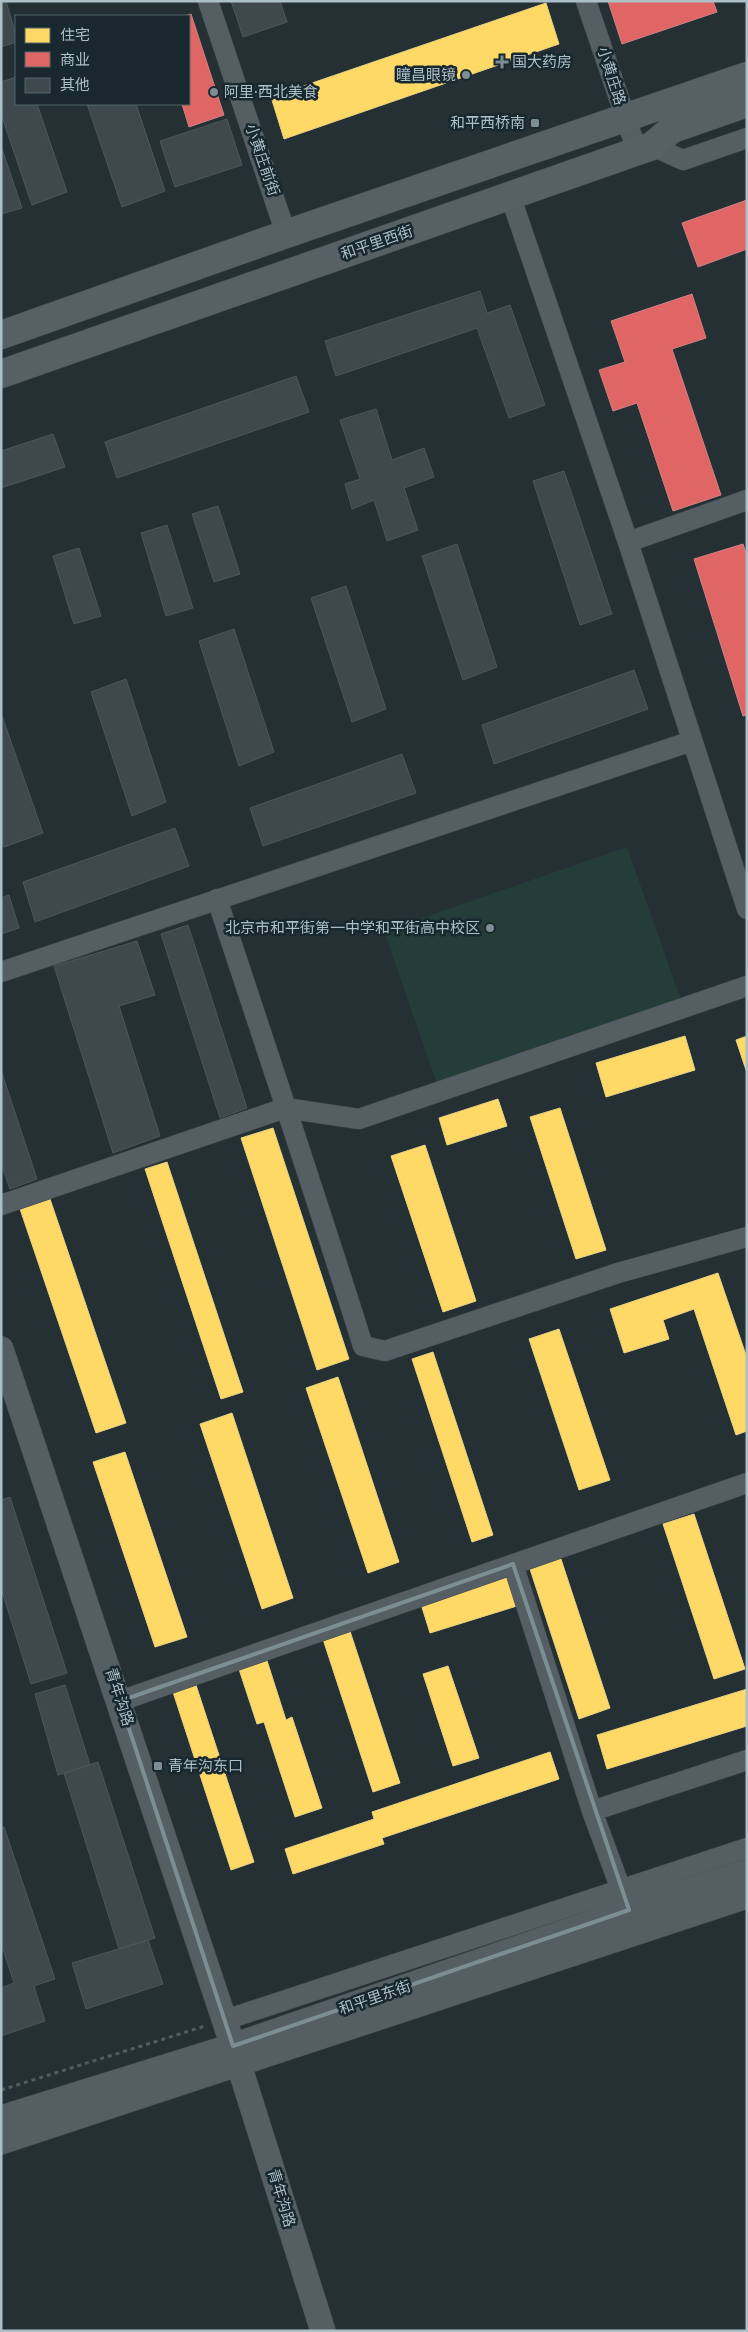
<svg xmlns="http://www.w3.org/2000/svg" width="748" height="2332" font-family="'Source Sans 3','Noto Sans SC',sans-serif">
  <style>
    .pitch { fill: #243d38 }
    .homes { fill: #ffd966; stroke: #e6d183 }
    .shops { fill: #e06666; stroke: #d18183 }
    .building { fill: #3f484c; stroke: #4c575c }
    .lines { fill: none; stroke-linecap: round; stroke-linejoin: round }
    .minor-casing { stroke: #434b4e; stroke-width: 21 }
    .tertiary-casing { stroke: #434b4e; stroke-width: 26 }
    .primary-casing { stroke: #424c51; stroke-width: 29 }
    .path { stroke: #535d60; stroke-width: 3; stroke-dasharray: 4 4; stroke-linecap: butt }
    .minor { stroke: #555e62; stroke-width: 20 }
    .tertiary { stroke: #555e62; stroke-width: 25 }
    .primary { stroke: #576165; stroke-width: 28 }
    .marked { fill: none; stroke: #7d8d94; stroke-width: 4; stroke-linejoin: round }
    .poi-dot { fill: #7d8d94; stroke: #19282f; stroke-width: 2 }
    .labels { text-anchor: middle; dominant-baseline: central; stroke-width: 5; stroke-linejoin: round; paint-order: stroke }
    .poi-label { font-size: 15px; fill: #adbfc7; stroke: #19282f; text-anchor: start }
    .street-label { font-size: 15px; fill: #adbfc7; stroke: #19282f }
  </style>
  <rect width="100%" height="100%" fill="#253034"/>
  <path class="pitch" d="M627 847 681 1000 437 1084 384 931Z"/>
  <path class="homes" d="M546 3 559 44 284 139 271 97Z
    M685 1036 695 1070 606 1097 596 1063Z
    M747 1036V1073L736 1040Z
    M498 1099 507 1126 447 1145 439 1118Z
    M560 1108 606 1250 576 1259 530 1117Z
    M273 1128 349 1359 317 1370 241 1138Z
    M425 1145 476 1301 443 1312 391 1156Z
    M167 1162 243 1392 221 1399 145 1169Z
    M48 1193 126 1423 96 1433 18 1203Z
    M718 1273 747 1358V1431L736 1435 694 1309 663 1320 669 1339 624 1353 610 1309Z
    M559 1329 610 1480 579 1490 529 1339Z
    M433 1352 493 1535 472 1542 412 1359Z
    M338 1377 399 1562 368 1573 306 1388Z
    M232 1413 293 1598 262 1609 200 1424Z
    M125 1452 187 1637 155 1647 93 1462Z
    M694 1514 745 1669 714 1679 663 1524Z
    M559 1553 610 1708 579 1719 528 1563Z
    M507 1574 517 1606 430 1633 420 1601Z
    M346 1619 400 1783 373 1792 319 1627Z
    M262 1645 286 1720 292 1717 322 1808 295 1817 264 1722 257 1724 234 1654Z
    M448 1666 479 1758 453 1766 423 1674Z
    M194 1679 254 1862 231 1870 171 1686Z
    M747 1689V1726L607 1769 597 1735Z
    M550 1752 559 1779 382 1838 384 1844 293 1874 285 1849 374 1819 372 1812Z"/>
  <path class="shops" d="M608 1H713L717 12 622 44Z
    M191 14 224 115 189 127 182 104H189V16H185Z
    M747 200V249L698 267 682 223Z
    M692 294 706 338 672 349 721 495 673 511 637 403 613 411 599 370 625 362 611 321Z
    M743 544 747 556V715L743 716 694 559Z"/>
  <path class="building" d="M1 1H6L16 35V42L1 47Z
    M231 1H280L287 22 243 37Z
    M16 77V104H37L67 192 32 205 1 114V82Z
    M87 104H136L165 191 122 207Z
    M227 119 242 165 175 187 160 141Z
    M1 146 22 208 1 214Z
    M480 291 487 313 510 305 545 405 509 418 477 328 336 376 325 341Z
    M296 376 309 412 117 478 105 442Z
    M376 409 392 460 424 448 434 477 404 488 418 530 387 541 374 500 352 509 345 484 360 479 340 420Z
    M53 434 65 467 1 488V451Z
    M564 471 612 614 580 625 533 481Z
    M218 506 240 574 214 582 192 514Z
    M167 525 193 608 166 616 141 533Z
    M457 544 497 667 463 680 422 556Z
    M79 548 101 616 74 624 53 556Z
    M346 586 386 709 352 722 311 598Z
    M234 629 274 752 239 766 199 641Z
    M634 670 648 709 494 764 482 725Z
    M126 679 166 802 132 816 91 692Z
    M1 713 43 833 4 847 1 839Z
    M402 754 416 793 263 846 250 808Z
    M175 828 189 866 35 922 23 882Z
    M9 895 19 928 1 934V898Z
    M188 925 247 1108 220 1118 161 934Z
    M137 941 155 995 119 1006 160 1136 113 1153 54 966Z
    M1 1070 37 1179 10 1189 1 1163Z
    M10 1497 67 1673 31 1684 1 1588V1500Z
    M65 1685 90 1765 58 1775 35 1694Z
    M98 1762 155 1938 119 1949 64 1773Z
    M4 1827 55 1979 34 1986 45 2021 1 2036V1988L14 1983 1 1943V1828Z
    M148 1940 163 1984 86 2009 72 1963Z"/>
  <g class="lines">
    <g class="minor-casing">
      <path id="minor" d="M208 1 286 234
        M586 1 637 151
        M652 146 683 160 747 138
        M510 195 628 542 747 909
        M628 542 747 500
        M217 899C266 1048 316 1196 363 1346L385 1351 618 1273 747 1237
        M1 972 692 741
        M1 1205 285 1108 359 1119 747 986
        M513 1564 592 1811
        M120 1701 747 1483
        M626 1903 592 1811 747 1760
        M225 2020 747 1848"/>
    </g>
    <g class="tertiary-casing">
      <path id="tertiary" d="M1 1349 233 2046 323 2331
        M1 2118 233 2046 629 1910 747 1872
        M1 2142 747 1896"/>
    </g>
    <g class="primary-casing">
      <path id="primary" d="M1 335 286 234 747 76
        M1 374 652 146 672 129 747 103"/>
    </g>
    <path class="path" d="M1 2090 205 2026"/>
    <use href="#minor" class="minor"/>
    <use href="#tertiary" class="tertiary"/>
    <use href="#primary" class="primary"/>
  </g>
  <path class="marked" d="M513 1564 629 1910 233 2046 120 1701Z"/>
  <g class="poi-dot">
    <path d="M499.5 54.5h5v5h5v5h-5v5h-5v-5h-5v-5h5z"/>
    <circle cx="466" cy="75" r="5"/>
    <circle cx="214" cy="92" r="5"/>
    <rect x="530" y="118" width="10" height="10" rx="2.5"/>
    <circle cx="490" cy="928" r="5"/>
    <rect x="153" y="1761" width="10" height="10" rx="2.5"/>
  </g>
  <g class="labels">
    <g class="poi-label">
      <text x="512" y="62">国大药房</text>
      <text x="456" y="75" text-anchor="end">瞳昌眼镜</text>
      <text x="224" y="92">阿里·西北美食</text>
      <text x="525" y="123" text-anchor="end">和平西桥南</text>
      <text x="480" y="928" text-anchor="end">北京市和平街第一中学和平街高中校区</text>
      <text x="168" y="1766">青年沟东口</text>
    </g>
    <g class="street-label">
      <text transform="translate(611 76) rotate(72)">小黄庄路</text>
      <text transform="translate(262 160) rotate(71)">小黄庄前街</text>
      <text transform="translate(377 243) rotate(-19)">和平里西街</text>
      <text transform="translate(119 1697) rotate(72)">青年沟路</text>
      <text transform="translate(375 1998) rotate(-19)">和平里东街</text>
      <text transform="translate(281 2198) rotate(73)">青年沟路</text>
    </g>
  </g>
  <rect width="748" height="2332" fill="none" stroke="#adbfc7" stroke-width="5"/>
  <rect x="15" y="15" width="175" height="90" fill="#19282f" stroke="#54646c"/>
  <rect x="25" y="28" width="25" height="15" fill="#ffd966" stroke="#54646c"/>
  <text x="60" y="40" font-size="15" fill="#adbfc7">住宅</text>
  <rect x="25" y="52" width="25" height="15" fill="#e06666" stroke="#54646c"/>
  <text x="60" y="65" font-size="15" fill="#adbfc7">商业</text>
  <rect x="25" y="78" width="25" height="15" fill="#3f484c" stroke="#54646c"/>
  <text x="60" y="90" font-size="15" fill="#adbfc7">其他</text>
</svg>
